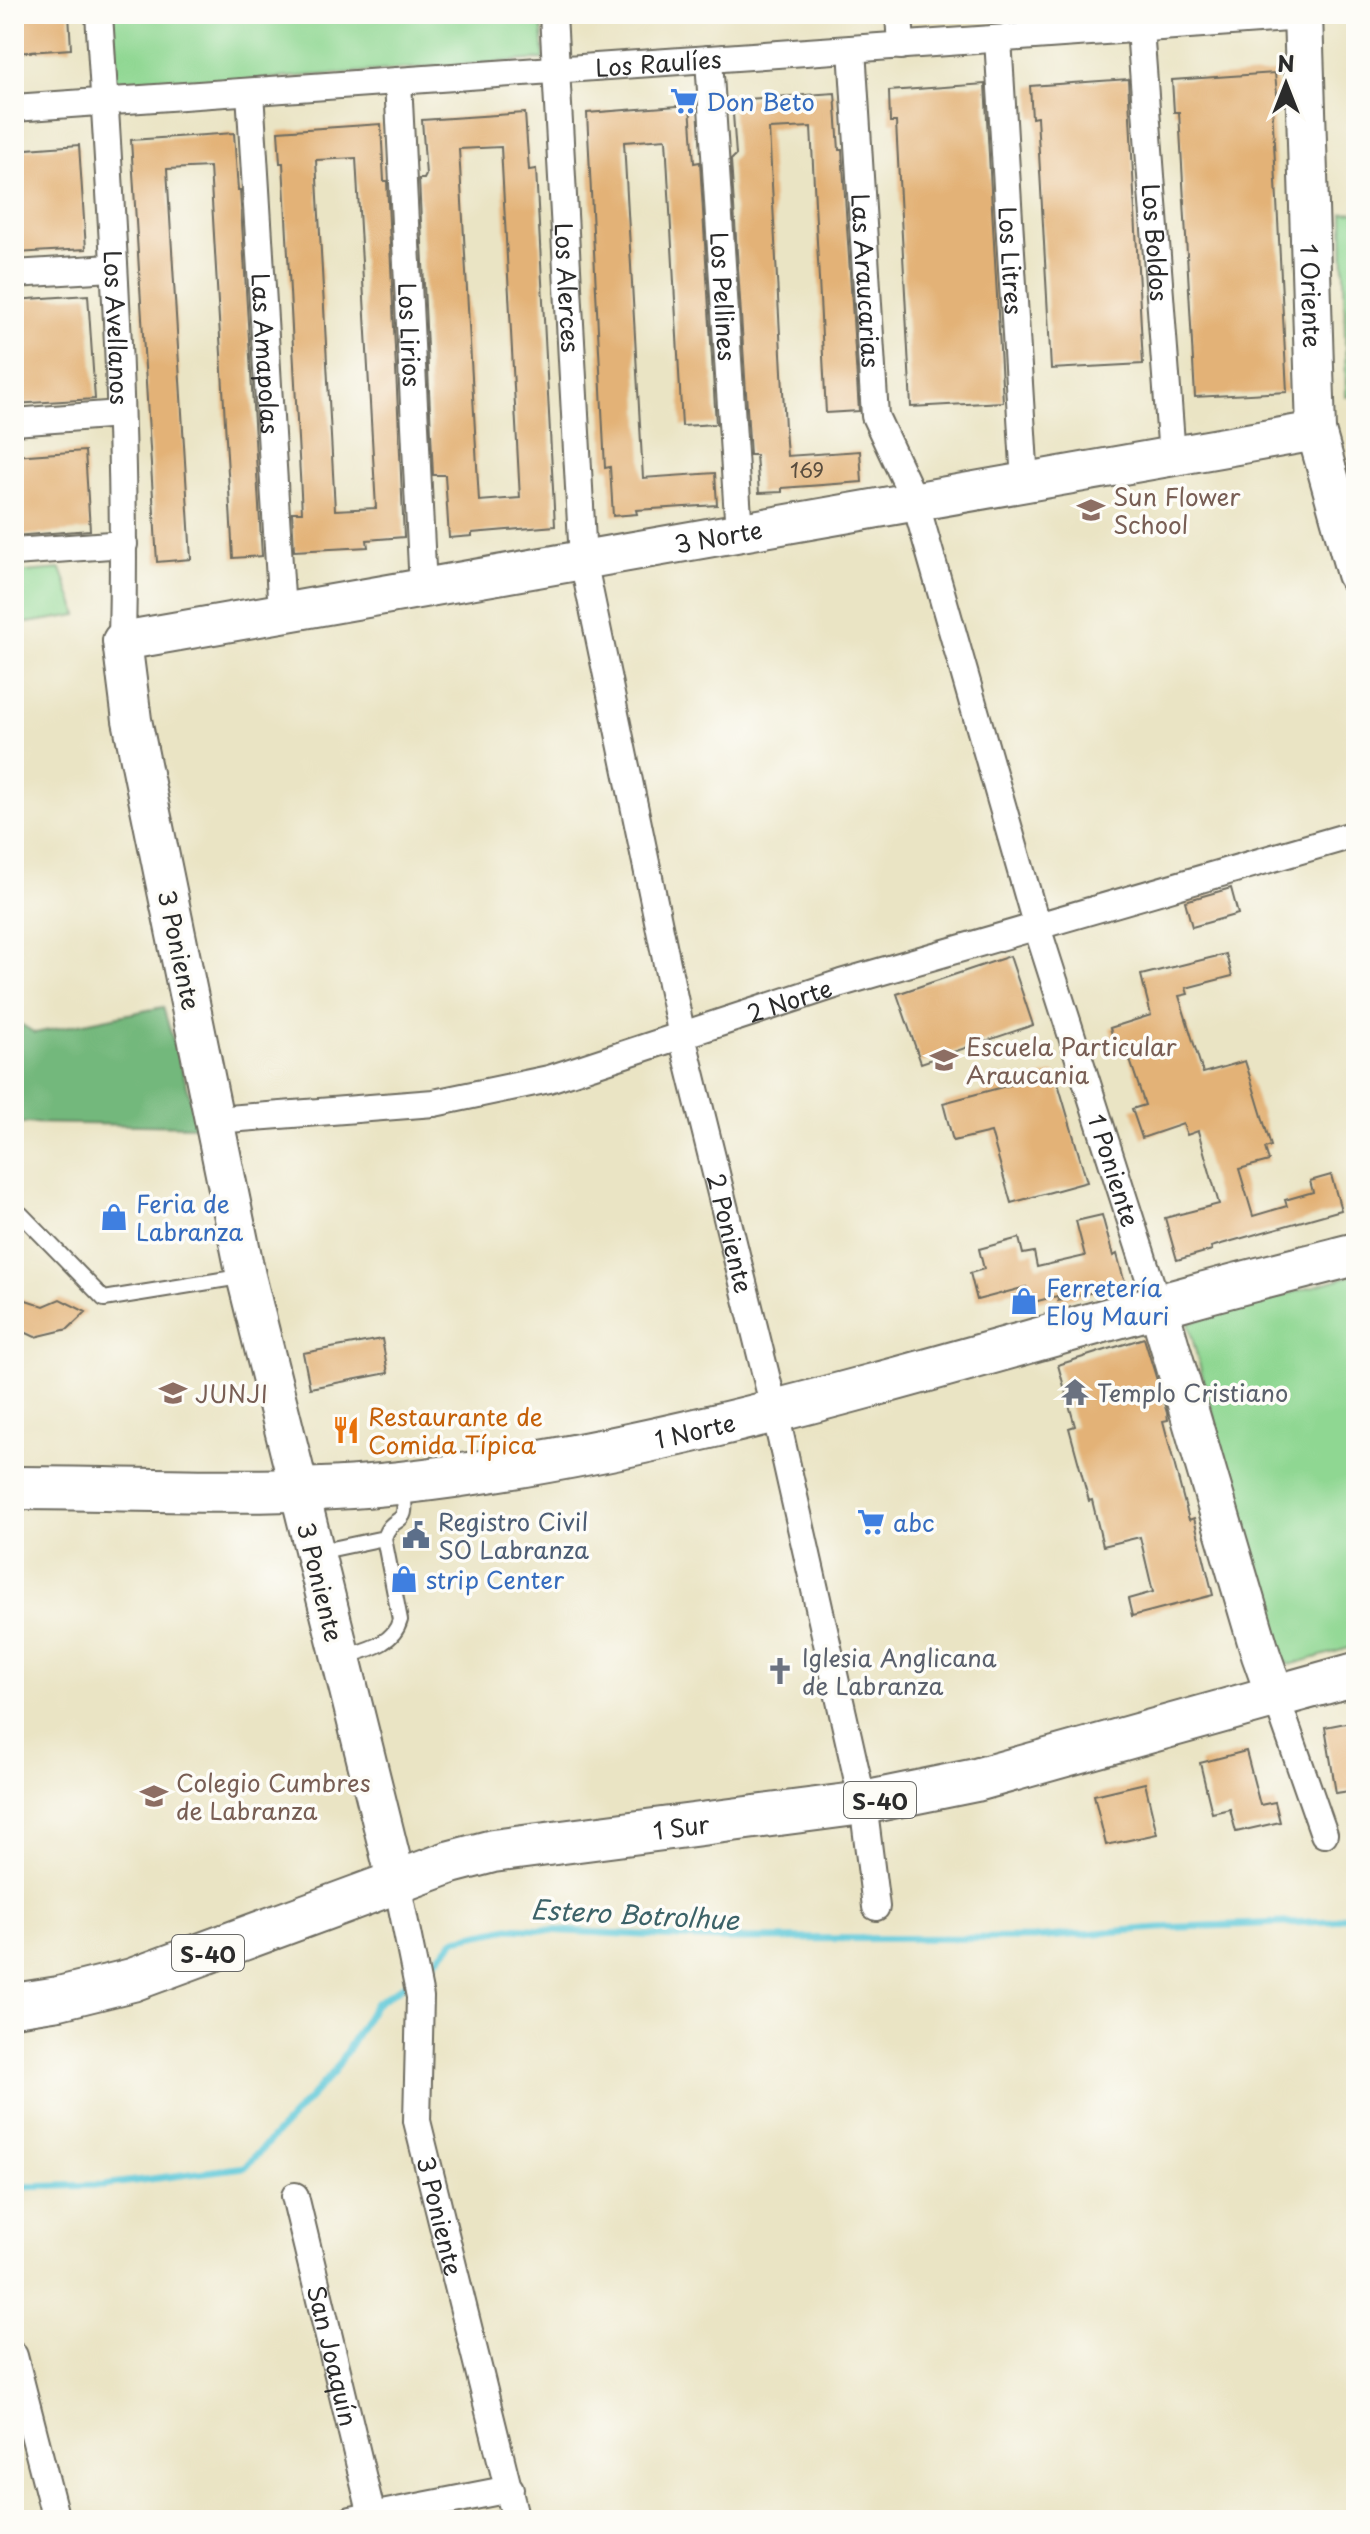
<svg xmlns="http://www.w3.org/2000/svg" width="1370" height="2534" font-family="'Playpen Sans',sans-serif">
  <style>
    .green { fill: #8fd792; stroke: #5d815e; stroke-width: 2 }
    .forest { fill: #73b87c; stroke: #4f7254; stroke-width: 2 }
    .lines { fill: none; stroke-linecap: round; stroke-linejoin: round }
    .stream { stroke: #5dc8d8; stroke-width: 7 }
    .building { fill: #e3b277; fill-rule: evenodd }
    .lane-casing { stroke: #6e6c61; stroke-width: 18 }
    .street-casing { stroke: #6e6c61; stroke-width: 30 }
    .secondary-casing { stroke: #6e6c61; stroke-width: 42 }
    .primary-casing { stroke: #6e6c61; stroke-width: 46 }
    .lane { stroke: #fff; stroke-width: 14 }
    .street { stroke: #fff; stroke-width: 26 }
    .secondary { stroke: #fff; stroke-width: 38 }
    .primary { stroke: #fff; stroke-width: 42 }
    .labels { text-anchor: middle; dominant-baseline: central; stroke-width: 7; stroke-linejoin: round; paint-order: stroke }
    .number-label { font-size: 20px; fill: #594d3e }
    .shield { fill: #fdfcf7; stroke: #6a6a68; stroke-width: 2 }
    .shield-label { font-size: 22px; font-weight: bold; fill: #2b2b2b }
    .street-label { font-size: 24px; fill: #2b2b2b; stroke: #fdfcf7 }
    .shop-label { font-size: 24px; fill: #366cbe; stroke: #fdfcf7; text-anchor: start }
    .education-label { font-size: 24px; fill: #785e54; stroke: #fdfcf7; text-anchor: start }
    .worship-label { font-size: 24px; fill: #5b616d; stroke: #fdfcf7; text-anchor: start }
    .food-label { font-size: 24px; fill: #c56008; stroke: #fdfcf7; text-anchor: start }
    .service-label { font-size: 24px; fill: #4e5e75; stroke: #fdfcf7; text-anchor: start }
    .water-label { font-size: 26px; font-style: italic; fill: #3c6268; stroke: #fdfcf7 }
  </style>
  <rect width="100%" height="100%" fill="#fdfcf7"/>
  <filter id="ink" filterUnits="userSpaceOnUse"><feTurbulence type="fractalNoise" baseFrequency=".0125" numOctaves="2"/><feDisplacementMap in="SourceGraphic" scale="16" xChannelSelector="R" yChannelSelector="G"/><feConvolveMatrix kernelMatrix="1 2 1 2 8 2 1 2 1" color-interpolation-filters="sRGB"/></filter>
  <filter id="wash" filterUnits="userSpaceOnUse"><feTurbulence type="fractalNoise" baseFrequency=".006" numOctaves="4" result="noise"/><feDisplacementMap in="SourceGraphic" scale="32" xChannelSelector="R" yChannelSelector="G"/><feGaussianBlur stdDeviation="1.8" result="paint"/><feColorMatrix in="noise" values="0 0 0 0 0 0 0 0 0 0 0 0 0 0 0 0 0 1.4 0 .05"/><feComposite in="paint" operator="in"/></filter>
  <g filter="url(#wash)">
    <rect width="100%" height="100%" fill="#eae4c4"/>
    <path class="green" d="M102 14H541L544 59 108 90Z
      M1356 212V395L1346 397 1343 213Z
      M61 569 78 615 14 625V573Z
      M1356 1274V1646L1290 1665 1280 1659 1188 1323Z"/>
    <path class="forest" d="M163 1007 199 1126 19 1123 14 1120V1020L35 1033Z"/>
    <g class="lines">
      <path class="stream" d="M420 1974 430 1967 456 1939 509 1928 718 1939 1034 1938 1158 1928 1333 1921 1356 1912
        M14 2187 103 2185 245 2167 333 2073 375 2004 410 1981"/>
    </g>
    <g id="blocks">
      <path class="building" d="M35 14H69L71 49 14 53V16Z
        M1275 73 1278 104 1272 105 1287 392 1195 397 1179 112H1174L1172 80Z
        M1128 79 1143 364 1051 369 1037 117 1032 118 1030 86Z
        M985 84 1003 402 911 407 896 122H890L889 91Z
        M835 93 839 150H842L859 411 826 413 811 127 769 129 785 428 787 456 860 451 862 482 782 488V492L759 493 756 455H750L731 160 736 155 732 100Z
        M690 105 694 163 700 162 716 424 682 426 666 139 624 142 643 478 715 473 717 505 636 510 637 514 613 516 610 467 605 468 587 113Z
        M525 113 529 170 536 169 555 526 472 533V536L449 538 445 475H433L419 179H424L426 175 422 120ZM501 147 520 498 479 501 459 149Z
        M381 124 384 181H387L404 537 367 540 368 547 294 551 292 512H302L283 163H280L278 131ZM356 158 376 508 335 510 316 160Z
        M234 133 238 190H240L262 556 233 558 210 167 167 169 191 559 157 562 131 140Z
        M79 145 86 249 16 253 14 150Z
        M88 295 95 399 14 404V300Z
        M85 451 90 530 14 536V456Z
        M1231 888 1238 914 1192 927 1185 901Z
        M1226 954 1232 976 1186 988 1188 994 1179 996 1203 1073 1245 1061 1252 1083 1271 1146 1265 1148 1269 1161 1239 1169 1253 1216 1287 1206 1285 1200 1313 1192 1310 1181 1331 1175 1341 1210 1211 1247 1212 1250 1177 1260 1165 1218 1219 1204 1198 1131 1187 1135 1183 1124 1142 1138 1132 1109 1145 1105 1127 1051 1118 1054 1110 1028 1151 1015 1141 975Z
        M1010 956 1033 1025 921 1063 897 994Z
        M1055 1073 1087 1182 1011 1203 991 1132 953 1141 943 1103Z
        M1102 1215 1113 1256 1117 1254 1125 1284 1058 1301 1057 1296 1030 1303 1026 1287 977 1300 970 1273 984 1269 979 1249 1019 1238 1023 1254 1034 1252 1037 1267 1085 1256 1076 1221Z
        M14 1296 44 1306 60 1299 86 1312 68 1329 35 1337 14 1327Z
        M1144 1338 1167 1413 1168 1420 1163 1421 1189 1520 1194 1518 1213 1595 1132 1616 1128 1599 1153 1592 1140 1537 1103 1546 1092 1500 1089 1501 1069 1428 1075 1426 1058 1365Z
        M382 1339 388 1373 310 1388 303 1353Z
        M1356 1721V1790L1336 1793 1325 1727Z
        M1246 1751 1260 1805 1275 1802 1280 1822 1236 1832 1230 1809 1212 1813 1200 1763Z
        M1145 1783 1157 1834 1106 1845 1094 1795Z"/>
    </g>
  </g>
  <g filter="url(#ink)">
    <use href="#blocks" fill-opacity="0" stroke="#6e6c61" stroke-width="2"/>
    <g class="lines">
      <g class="lane-casing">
        <path id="lane" d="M21 1214 104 1299 246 1276
          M318 1552 384 1538
          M341 1658C364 1650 393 1646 400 1620L384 1538C393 1510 411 1533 402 1487"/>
      </g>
      <g class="street-casing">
        <g id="street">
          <path id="s1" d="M99 14C112 222 127 432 122 641"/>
          <path id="s2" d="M553 14 583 560 682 1036 775 1412 863 1803 876 1907"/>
          <path d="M899 14 901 46"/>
          <path id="s3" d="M1140 29 1172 456"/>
          <path id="s4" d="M998 39 1025 482"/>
          <path id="s5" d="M852 49 875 416 915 501 1037 927 1158 1306"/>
          <path id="s6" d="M709 59 739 533"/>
          <path id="s7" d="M398 81 423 588"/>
          <path id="s8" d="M250 92 282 613"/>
          <path id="s9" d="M14 108 1303 17"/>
          <path d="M14 274 112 268"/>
          <path d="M14 422 120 414"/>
          <path d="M14 552 124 544"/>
          <path id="s10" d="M215 1120 434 1103 549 1079 841 983 1356 834"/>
          <path d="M1276 1697 1324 1834"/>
          <path id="s11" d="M397 1883 420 1997 417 2121 516 2520"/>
          <path id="s12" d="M295 2196 372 2516"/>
          <path d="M14 2356 56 2520"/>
          <path d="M351 2520 510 2489"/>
        </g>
      </g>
      <g class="secondary-casing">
        <g id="secondary">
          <path id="s13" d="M1303 14 1316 431 1356 574"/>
          <path d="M1158 1306 1261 1655 1276 1697"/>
          <path id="s14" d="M397 1883 246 1276 132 720 122 641 1316 431"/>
        </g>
      </g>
      <g class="primary-casing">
        <g id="primary">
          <path id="s15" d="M14 1488C142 1488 272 1497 399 1483 667 1453 924 1369 1183 1299 1240 1283 1298 1269 1356 1254"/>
          <path id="s16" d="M14 2005 59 1998 132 1980 451 1862 493 1851 863 1803 976 1780 1356 1674"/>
        </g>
      </g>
      <use href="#lane" class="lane"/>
      <use href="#street" class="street"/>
      <use href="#secondary" class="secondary"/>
      <use href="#primary" class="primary"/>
    </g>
  </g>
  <defs>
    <g id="supermarket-bare" transform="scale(2.16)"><path d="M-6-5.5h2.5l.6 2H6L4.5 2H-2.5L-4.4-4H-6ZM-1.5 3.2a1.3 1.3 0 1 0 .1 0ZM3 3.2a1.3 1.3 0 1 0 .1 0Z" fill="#3f7fe0" stroke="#fdfcf7" stroke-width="2.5" paint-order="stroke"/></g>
    <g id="school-bare" transform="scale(2.16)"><path d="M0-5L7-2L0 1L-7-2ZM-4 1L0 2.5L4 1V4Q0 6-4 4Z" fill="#8d6e63" stroke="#fdfcf7" stroke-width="2.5" paint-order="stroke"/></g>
    <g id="shop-bare" transform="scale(2.16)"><path d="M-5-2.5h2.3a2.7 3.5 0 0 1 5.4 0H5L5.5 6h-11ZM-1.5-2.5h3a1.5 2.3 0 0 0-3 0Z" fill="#3f7fe0" stroke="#fdfcf7" stroke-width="2.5" paint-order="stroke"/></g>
    <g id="temple-bare" transform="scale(2.16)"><path d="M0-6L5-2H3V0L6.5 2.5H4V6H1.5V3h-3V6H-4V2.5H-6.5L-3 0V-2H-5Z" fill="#6b7280" stroke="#fdfcf7" stroke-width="2.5" paint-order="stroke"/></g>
    <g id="restaurant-bare" transform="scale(2.16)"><path d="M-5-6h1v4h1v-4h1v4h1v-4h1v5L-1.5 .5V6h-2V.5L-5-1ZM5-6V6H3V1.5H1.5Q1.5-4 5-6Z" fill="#e8710a" stroke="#fdfcf7" stroke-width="2.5" paint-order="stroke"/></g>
    <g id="civic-bare" transform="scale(2.16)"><path d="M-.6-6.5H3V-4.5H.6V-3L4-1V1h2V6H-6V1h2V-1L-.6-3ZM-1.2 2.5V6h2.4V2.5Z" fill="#5c6f8a" stroke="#fdfcf7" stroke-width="2.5" paint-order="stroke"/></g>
    <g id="church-bare" transform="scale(2.16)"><path d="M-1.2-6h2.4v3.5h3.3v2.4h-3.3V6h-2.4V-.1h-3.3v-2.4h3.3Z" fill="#6b7280" stroke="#fdfcf7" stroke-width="2.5" paint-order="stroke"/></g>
  </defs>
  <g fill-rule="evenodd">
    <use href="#supermarket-bare" x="684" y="101"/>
    <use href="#school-bare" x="1091" y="510"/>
    <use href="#school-bare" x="944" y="1060"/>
    <use href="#shop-bare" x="114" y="1217"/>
    <use href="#shop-bare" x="1024" y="1301"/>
    <use href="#temple-bare" x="1075" y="1392"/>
    <use href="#school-bare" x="173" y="1393"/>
    <use href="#restaurant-bare" x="346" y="1430"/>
    <use href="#supermarket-bare" x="871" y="1522"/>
    <use href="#civic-bare" x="416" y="1535"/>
    <use href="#shop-bare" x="404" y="1579"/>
    <use href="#church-bare" x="780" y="1671"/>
    <use href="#school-bare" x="154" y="1796"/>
  </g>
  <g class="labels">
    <g class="number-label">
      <text x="807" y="470">169</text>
    </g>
    <g class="shield">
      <rect x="844" y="1782" width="72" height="36" rx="6"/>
      <rect x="172" y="1935" width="72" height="36" rx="6"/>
    </g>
    <g class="shield-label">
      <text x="880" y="1800">S-40</text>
      <text x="208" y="1953">S-40</text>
    </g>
    <g class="street-label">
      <text stroke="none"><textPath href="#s9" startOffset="646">Los Raulíes</textPath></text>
      <text stroke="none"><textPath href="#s3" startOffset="214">Los Boldos</textPath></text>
      <text stroke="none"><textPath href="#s4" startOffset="222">Los Litres</textPath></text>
      <text stroke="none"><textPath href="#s5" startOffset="232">Las Araucarias</textPath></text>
      <text stroke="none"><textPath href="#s2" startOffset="274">Los Alerces</textPath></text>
      <text stroke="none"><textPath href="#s6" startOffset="238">Los Pellines</textPath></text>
      <text stroke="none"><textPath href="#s13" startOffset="282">1 Oriente</textPath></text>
      <text stroke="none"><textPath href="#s1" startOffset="314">Los Avellanos</textPath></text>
      <text stroke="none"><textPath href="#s7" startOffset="254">Los Lirios</textPath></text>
      <text stroke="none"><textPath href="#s8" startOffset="262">Las Amapolas</textPath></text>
      <text stroke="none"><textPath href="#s14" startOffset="1878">3 Norte</textPath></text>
      <text transform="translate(180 950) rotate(78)">3 Poniente</text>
      <text stroke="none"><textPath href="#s10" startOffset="590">2 Norte</textPath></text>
      <text stroke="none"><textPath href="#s5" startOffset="1160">1 Poniente</textPath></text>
      <text stroke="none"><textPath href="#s2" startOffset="1236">2 Poniente</textPath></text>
      <text stroke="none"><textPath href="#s15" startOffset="686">1 Norte</textPath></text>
      <text transform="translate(321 1582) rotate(76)">3 Poniente</text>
      <text stroke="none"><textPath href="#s16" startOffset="694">1 Sur</textPath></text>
      <text stroke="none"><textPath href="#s11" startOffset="338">3 Poniente</textPath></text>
      <text stroke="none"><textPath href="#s12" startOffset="164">San Joaquín</textPath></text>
    </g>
    <g class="shop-label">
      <text x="706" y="101">Don Beto</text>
      <text x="136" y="1203">Feria de<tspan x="136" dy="28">Labranza</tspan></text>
      <text x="1046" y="1287">Ferretería<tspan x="1046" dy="28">Eloy Mauri</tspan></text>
      <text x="893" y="1522">abc</text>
      <text x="426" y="1579">strip Center</text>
    </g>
    <g class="education-label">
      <text x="1113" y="496">Sun Flower<tspan x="1113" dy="28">School</tspan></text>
      <text x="966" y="1046">Escuela Particular<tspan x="966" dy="28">Araucania</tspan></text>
      <text x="195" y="1393">JUNJI</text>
      <text x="176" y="1782">Colegio Cumbres<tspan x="176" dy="28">de Labranza</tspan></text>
    </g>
    <g class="worship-label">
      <text x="1097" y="1392">Templo Cristiano</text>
      <text x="802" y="1657">Iglesia Anglicana<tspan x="802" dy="28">de Labranza</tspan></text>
    </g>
    <g class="food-label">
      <text x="368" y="1416">Restaurante de<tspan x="368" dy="28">Comida Típica</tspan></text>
    </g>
    <g class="service-label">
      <text x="438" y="1521">Registro Civil<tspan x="438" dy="28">SO Labranza</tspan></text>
    </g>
    <g class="water-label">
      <text transform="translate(635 1914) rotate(3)">Estero Botrolhue</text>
    </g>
  </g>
  <rect width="1370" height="2534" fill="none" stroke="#fdfcf7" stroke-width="48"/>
  <g transform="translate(1286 84)" stroke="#fdfcf7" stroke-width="6" paint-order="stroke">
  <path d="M0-6L14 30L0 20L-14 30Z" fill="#2b2b2b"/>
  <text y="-12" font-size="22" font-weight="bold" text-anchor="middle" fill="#2b2b2b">N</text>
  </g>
</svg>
